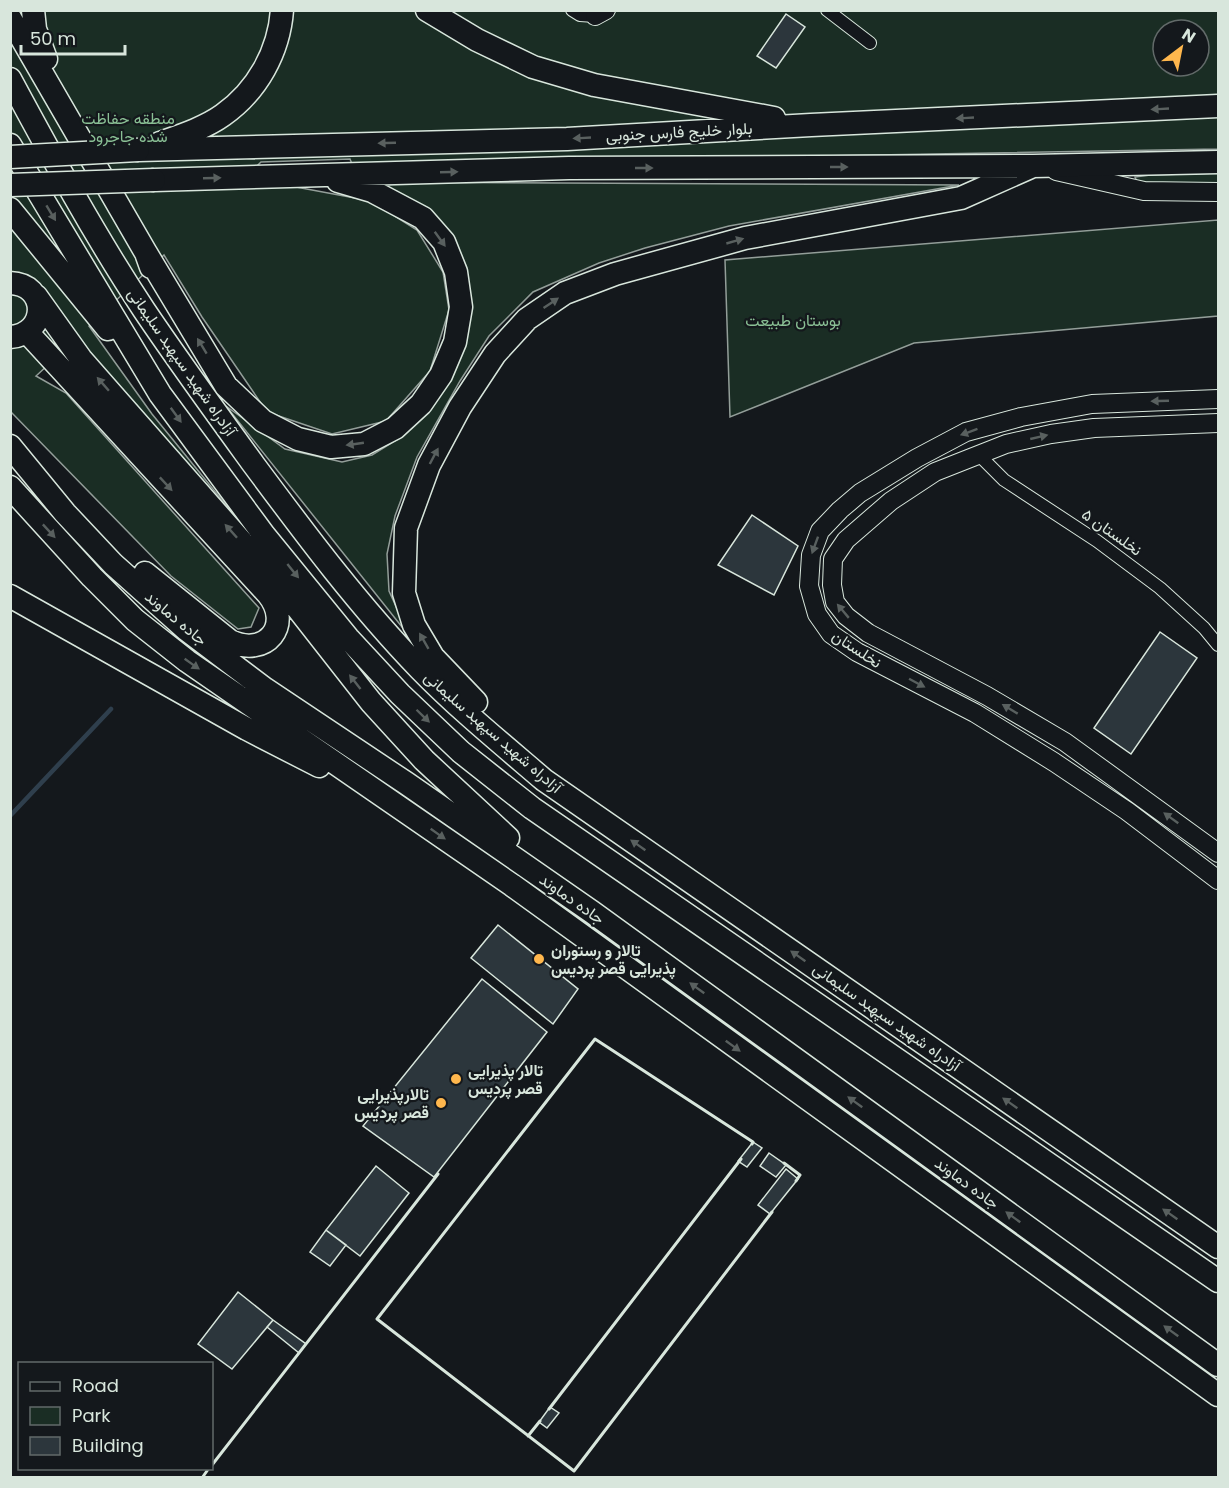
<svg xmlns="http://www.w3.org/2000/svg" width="1229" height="1488" font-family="Poppins,Vazirmatn,sans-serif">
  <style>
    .green { fill: #1a2d24; stroke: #939e99; stroke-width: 1.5; fill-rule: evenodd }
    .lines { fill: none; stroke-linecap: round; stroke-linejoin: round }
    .stream { stroke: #2f3f4d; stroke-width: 4.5 }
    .building { fill: #2c363c; stroke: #d8e6dc; stroke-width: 1.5 }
    .street-casing { stroke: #d8e6dc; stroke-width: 14 }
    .secondary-casing { stroke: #d8e6dc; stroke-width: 20 }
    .highway-casing { stroke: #d8e6dc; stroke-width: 25 }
    .street { stroke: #14181c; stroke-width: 12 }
    .secondary { stroke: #14181c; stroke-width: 18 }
    .highway { stroke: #14181c; stroke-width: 22 }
    .highway-bridge-casing { stroke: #d8e6dc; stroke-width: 25; stroke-linecap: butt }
    .highway-bridge { stroke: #14181c; stroke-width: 22 }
    .wall { stroke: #d8e6dc; stroke-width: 3 }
    .oneway { fill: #59605f }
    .poi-dot { fill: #ffb74d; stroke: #14181c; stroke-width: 2 }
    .labels { text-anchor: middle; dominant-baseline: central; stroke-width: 4.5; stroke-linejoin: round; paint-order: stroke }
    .park-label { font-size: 16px; fill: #8ac095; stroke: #14181c }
    .street-label { font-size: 16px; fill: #d8e6dc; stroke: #14181c }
    .poi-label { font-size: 16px; font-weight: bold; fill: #d8e6dc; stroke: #14181c; text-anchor: start }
  </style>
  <rect width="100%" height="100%" fill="#14181c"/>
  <path class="green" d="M10 11H1218V149L352 164 350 159 261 162 234 188 296 187 371 201 417 230 443 272 449 310 430 371 386 421 332 434 267 412 202 317 164 255 89 326 152 414 261 548 77 338 36 376 66 393 259 608 251 627 238 629 171 576 11 412ZM1163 30H1199V66H1163Z
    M1218 173V185L1137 182 1135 177 1150 175Z
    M360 182 959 185 729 226 645 248 599 263 533 292 489 336 460 381 417 457 395 516 387 554 389 591 410 637 226 406 285 449 342 462 372 455 403 436 456 364 459 253Z
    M1218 220V316L914 343 730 417 725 260Z"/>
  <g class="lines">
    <path class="stream" d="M10 816 111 709"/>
  </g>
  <path class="building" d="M786 14 805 27 776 68 757 56Z
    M752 515 798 546 774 595 718 565Z
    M1160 632 1197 658 1131 754 1094 728Z
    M498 925 578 989 553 1024 471 958Z
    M482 979 547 1032 434 1177 363 1126Z
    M753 1142 762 1148 747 1167 738 1161Z
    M769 1153 786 1165 776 1177 760 1166Z
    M376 1166 409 1193 360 1256 326 1230Z
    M786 1169 798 1179 770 1214 758 1205Z
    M326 1230 346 1245 330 1266 310 1252Z
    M238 1292 273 1320 232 1369 198 1344Z
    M273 1320 306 1344 299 1353 267 1327Z
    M550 1407 559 1413 547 1428 539 1422Z"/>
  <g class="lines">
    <g class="street-casing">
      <path id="street" d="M572 10 580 15 595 16
        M827 10 870 43
        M979 455 1004 480 1097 541 1160 588 1204 628 1218 645"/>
    </g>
    <g class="secondary-casing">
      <path id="secondary" d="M595 16 606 10
        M1056 171 1144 191 1218 192
        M1218 399 1092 404 1021 417 966 432 917 458 860 493 840 510 820 531 811 555 809 586 817 614 831 634 857 652 975 713 1054 762 1127 811 1218 880
        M1218 423 1094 428 1051 434 1006 444 935 472 891 501 846 540 833 559 832 585 835 602 846 616 868 633 987 696 1065 742 1218 853"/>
    </g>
    <g class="highway-casing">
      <path id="highway" d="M33 10 35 29 46 59
        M427 10 477 40 533 67 594 85 774 118
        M10 18 146 253 151 267
        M10 79C52 157 95 236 144 310 179 362 217 414 254 465 306 535 359 606 420 669 458 708 502 744 544 780L1218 1247
        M160 143C180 136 205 128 223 115 257 91 279 52 282 10
        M10 145 160 394 264 535 348 638 400 694 461 752 532 808 1218 1281
        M138 150 567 139 811 125 1218 106
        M154 180 569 168 1033 166 1218 162
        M10 209 108 329
        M146 253 226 386 263 421 298 439 331 447 364 444 395 428 421 404 441 375 455 342 461 307 456 272 444 242 423 218 372 191 338 181
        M10 283C48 284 49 334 10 337
        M36 296 81 359 277 582 371 702 424 760 508 838
        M27 332 268 594C293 625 266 658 230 641L145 573
        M10 446 65 513 113 564 187 630 265 689 406 783 592 912 1218 1365
        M10 487 92 577 135 620 187 661 512 885 1218 1395
        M10 596 247 729 319 766
        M476 702 433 657 414 625 404 593 406 528 429 465 460 407 495 354 527 319 565 293 615 274 745 238 961 198 1033 166"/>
    </g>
    <use href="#street" class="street"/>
    <use href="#secondary" class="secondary"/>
    <use href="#highway" class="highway"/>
    <g class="highway-bridge-casing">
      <path id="highway-bridge" d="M10 157 138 150
        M10 185 154 180"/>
    </g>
    <use href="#highway-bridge" class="highway-bridge"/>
    <path class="wall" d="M752 1144 753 1142 595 1039 377 1319 574 1471 772 1212
      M784 1163 800 1175 796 1181
      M549 1409 741 1159
      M528 1436 540 1421
      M212 1465 438 1174
      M202 1478 209 1468"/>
  </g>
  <defs><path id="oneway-solid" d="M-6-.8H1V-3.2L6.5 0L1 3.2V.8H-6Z" transform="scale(1.5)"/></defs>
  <g class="oneway">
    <use href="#oneway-solid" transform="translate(1160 109) rotate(177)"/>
    <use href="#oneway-solid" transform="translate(965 118) rotate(177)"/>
    <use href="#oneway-solid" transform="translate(582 138) rotate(177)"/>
    <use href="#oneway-solid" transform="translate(387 143) rotate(178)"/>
    <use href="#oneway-solid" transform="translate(839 167)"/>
    <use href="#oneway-solid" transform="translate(644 168)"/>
    <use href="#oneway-solid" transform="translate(449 172) rotate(-2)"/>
    <use href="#oneway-solid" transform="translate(212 178) rotate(-2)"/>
    <use href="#oneway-solid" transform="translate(51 213) rotate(59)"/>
    <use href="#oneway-solid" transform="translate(440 239) rotate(54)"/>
    <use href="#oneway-solid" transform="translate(735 241) rotate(-16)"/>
    <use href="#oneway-solid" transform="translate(551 303) rotate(-34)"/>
    <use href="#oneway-solid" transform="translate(202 346) rotate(-121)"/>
    <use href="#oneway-solid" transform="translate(103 384) rotate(-131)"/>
    <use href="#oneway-solid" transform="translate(1160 401) rotate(178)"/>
    <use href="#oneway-solid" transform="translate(176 415) rotate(54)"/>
    <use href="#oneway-solid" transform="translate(969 432) rotate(160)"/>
    <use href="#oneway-solid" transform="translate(1039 437) rotate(-13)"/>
    <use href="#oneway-solid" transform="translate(355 444) rotate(172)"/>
    <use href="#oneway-solid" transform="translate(434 456) rotate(-62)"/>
    <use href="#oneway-solid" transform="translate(166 484) rotate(47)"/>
    <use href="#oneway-solid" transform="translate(49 531) rotate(47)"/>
    <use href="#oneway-solid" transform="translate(231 531) rotate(-132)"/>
    <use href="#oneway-solid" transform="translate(815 545) rotate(110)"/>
    <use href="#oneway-solid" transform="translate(293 571) rotate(51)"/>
    <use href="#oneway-solid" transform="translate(843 611) rotate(-130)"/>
    <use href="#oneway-solid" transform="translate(424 641) rotate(-120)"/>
    <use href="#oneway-solid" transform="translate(192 664) rotate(35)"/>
    <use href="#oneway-solid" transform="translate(355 682) rotate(-128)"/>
    <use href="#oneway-solid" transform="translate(917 683) rotate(28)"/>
    <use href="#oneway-solid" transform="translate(1010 709) rotate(-149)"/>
    <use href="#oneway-solid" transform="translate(423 716) rotate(44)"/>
    <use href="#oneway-solid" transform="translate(1171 818) rotate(-144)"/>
    <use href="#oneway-solid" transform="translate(438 834) rotate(35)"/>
    <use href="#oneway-solid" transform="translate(638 845) rotate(-145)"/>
    <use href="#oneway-solid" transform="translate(798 956) rotate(-145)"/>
    <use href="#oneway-solid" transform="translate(697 988) rotate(-144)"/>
    <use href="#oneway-solid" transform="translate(733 1046) rotate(36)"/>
    <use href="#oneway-solid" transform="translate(855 1102) rotate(-144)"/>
    <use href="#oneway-solid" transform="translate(1010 1103) rotate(-145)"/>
    <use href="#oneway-solid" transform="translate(1170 1214) rotate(-145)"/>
    <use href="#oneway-solid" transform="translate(1013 1217) rotate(-144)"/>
    <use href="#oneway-solid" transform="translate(1171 1331) rotate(-144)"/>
  </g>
  <g class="poi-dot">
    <circle cx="539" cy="959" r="6"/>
    <circle cx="456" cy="1079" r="6"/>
    <circle cx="441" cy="1103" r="6"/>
  </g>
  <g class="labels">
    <g class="park-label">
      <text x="128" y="118">منطقه حفاظت<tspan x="128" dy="18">شده جاجرود</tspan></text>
      <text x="793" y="320">بوستان طبیعت</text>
    </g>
    <g class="street-label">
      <text transform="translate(679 132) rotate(-3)">بلوار خلیج فارس جنوبی</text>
      <text transform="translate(182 362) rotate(55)">آزادراه شهید سپهبد سلیمانی</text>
      <text transform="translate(1112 532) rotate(35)">نخلستان ۵</text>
      <text transform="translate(176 618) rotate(40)">جاده دماوند</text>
      <text transform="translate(857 649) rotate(33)">نخلستان</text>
      <text transform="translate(493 732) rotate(41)">آزادراه شهید سپهبد سلیمانی</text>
      <text transform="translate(572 899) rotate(35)">جاده دماوند</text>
      <text transform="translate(887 1017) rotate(35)">آزادراه شهید سپهبد سلیمانی</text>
      <text transform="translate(967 1183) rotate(36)">جاده دماوند</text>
    </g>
    <g class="poi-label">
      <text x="551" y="950">تالار و رستوران<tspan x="551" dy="18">پذیرایی قصر پردیس</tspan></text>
      <text x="468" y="1070">تالار پذیرایی<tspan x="468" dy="18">قصر پردیس</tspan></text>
      <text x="429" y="1094" text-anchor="end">تالارپذیرایی<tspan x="429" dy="18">قصر پردیس</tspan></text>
    </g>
  </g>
  <rect width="1229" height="1488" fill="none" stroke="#d8e6dc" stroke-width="24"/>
  <rect x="18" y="1362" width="195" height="108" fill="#14181c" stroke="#626a69" stroke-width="1.5"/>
  <rect x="30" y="1382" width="30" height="9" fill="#14181c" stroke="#626a69" stroke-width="1.5"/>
  <text x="72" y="1392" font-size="18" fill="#d8e6dc">Road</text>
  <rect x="30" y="1407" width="30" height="18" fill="#1a2d24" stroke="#626a69" stroke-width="1.5"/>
  <text x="72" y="1422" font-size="18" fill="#d8e6dc">Park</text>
  <rect x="30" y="1437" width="30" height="18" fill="#2c363c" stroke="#626a69" stroke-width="1.5"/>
  <text x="72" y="1452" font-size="18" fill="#d8e6dc">Building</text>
  <g transform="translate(1181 48) rotate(32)"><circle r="28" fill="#14181c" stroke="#626a69" stroke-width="1.5"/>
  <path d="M0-4.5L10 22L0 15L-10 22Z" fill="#ffb74d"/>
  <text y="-9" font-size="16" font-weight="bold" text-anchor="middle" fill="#d8e6dc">N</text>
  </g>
  <path d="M21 45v9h104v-9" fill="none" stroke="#d8e6dc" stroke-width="3"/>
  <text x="30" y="45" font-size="18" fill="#d8e6dc" stroke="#14181c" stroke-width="4.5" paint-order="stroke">50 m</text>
</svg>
